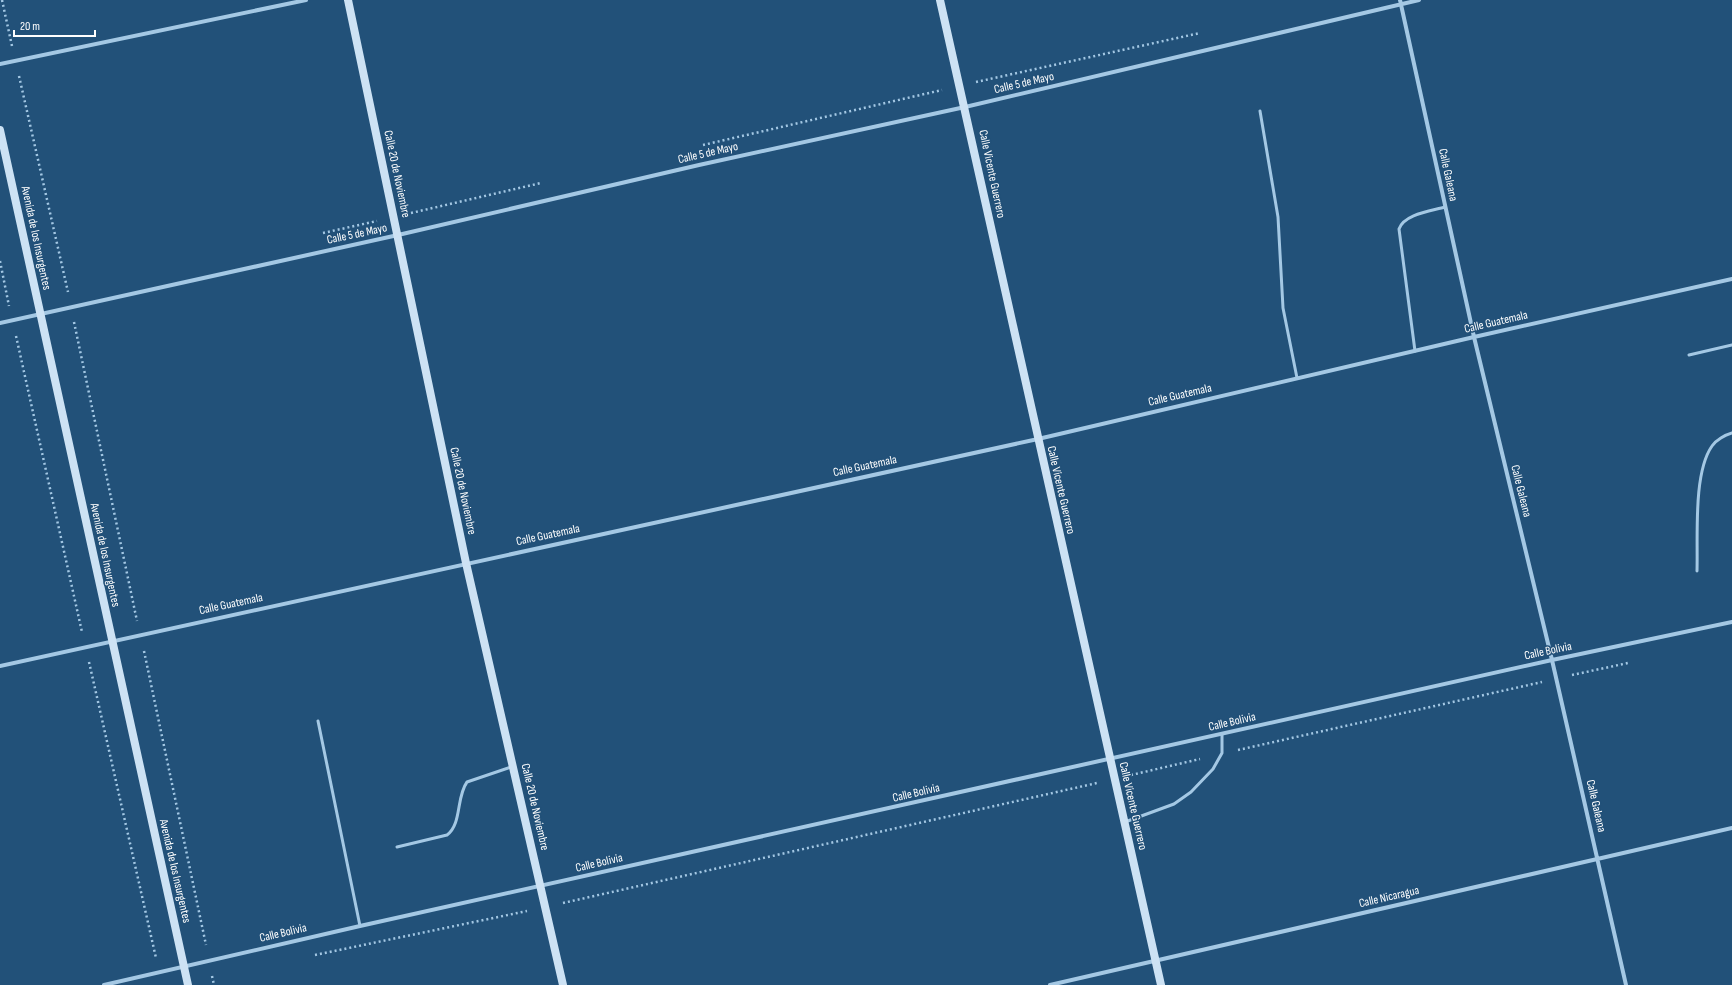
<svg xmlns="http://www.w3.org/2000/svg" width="1732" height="985" font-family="'Sofia Sans Condensed',sans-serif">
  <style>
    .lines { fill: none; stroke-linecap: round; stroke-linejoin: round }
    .path { stroke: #a4c8e4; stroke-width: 2.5; stroke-dasharray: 2 3; stroke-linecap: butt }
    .service { stroke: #a4c8e4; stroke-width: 3 }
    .minor { stroke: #a4c8e4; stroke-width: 4 }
    .secondary { stroke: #cde2f4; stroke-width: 8 }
    .labels { text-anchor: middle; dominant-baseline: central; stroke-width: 3; stroke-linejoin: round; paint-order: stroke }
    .street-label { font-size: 12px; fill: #fff; stroke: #225179 }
  </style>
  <rect width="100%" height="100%" fill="#225179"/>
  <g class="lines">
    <path class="path" d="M2 0 12 46
      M19 76 68 292
      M976 82 1200 33
      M703 145 942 90
      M411 213 541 183
      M323 233 377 221
      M0 261 9 306
      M74 322 137 621
      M16 336 82 632
      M144 651 206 945
      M89 662 156 958
      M1572 675 1628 663
      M1238 750 1542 682
      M1131 775 1200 759
      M563 903 1097 783
      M315 955 527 911
      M212 976 214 985"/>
    <path class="service" d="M1260 111 1278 217 1283 308 1297 378
      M1415 351 1399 229C1404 214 1431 211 1445 207
      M1689 355 1732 345
      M1697 571C1698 537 1693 473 1712 446 1716 440 1725 435 1732 433
      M318 721 360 926
      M1125 822 1174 804 1191 792 1213 769 1222 753V734
      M397 847 447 835C462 824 456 797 467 782L511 767"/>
    <path class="minor" d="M1400 0 1474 337 1552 660 1626 985
      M0 64 306 0
      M0 323 398 235 699 165 965 107 1419 0
      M0 666 1038 439 1474 337 1732 279
      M104 985 360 926 1552 660 1732 622
      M1050 985 1732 828"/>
    <path class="secondary" d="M348 0 466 563 563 985
      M940 0 1161 985
      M0 130 188 985"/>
  </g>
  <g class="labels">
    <g class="street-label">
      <text transform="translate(1024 83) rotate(-13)">Calle 5 de Mayo</text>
      <text transform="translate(708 153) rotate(-13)">Calle 5 de Mayo</text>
      <text transform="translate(397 174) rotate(78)">Calle 20 de Noviembre</text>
      <text transform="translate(992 174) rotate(78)">Calle Vicente Guerrero</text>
      <text transform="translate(1448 175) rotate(78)">Calle Galeana</text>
      <text transform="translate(357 234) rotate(-12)">Calle 5 de Mayo</text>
      <text transform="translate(36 238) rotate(78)">Avenida de los Insurgentes</text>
      <text transform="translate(1496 322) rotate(-13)">Calle Guatemala</text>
      <text transform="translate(1180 395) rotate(-13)">Calle Guatemala</text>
      <text transform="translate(865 466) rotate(-12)">Calle Guatemala</text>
      <text transform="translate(1061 490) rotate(77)">Calle Vicente Guerrero</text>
      <text transform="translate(463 491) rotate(78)">Calle 20 de Noviembre</text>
      <text transform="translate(1521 491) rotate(76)">Calle Galeana</text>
      <text transform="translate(548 535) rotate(-12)">Calle Guatemala</text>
      <text transform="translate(105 555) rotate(78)">Avenida de los Insurgentes</text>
      <text transform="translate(231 604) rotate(-12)">Calle Guatemala</text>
      <text transform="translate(1548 651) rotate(-12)">Calle Bolivia</text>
      <text transform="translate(1232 722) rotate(-13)">Calle Bolivia</text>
      <text transform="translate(916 793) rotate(-13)">Calle Bolivia</text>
      <text transform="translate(1133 806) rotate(77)">Calle Vicente Guerrero</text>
      <text transform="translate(1596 806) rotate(77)">Calle Galeana</text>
      <text transform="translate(535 807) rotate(77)">Calle 20 de Noviembre</text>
      <text transform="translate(599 863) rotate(-13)">Calle Bolivia</text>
      <text transform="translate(175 871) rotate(77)">Avenida de los Insurgentes</text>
      <text transform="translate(1389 897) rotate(-13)">Calle Nicaragua</text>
      <text transform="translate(283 933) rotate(-13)">Calle Bolivia</text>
    </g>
  </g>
  <path d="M14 30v6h81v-6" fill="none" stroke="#ffffff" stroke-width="2"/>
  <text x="20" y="30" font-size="12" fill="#ffffff" stroke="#225179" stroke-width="3" paint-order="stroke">20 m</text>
</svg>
